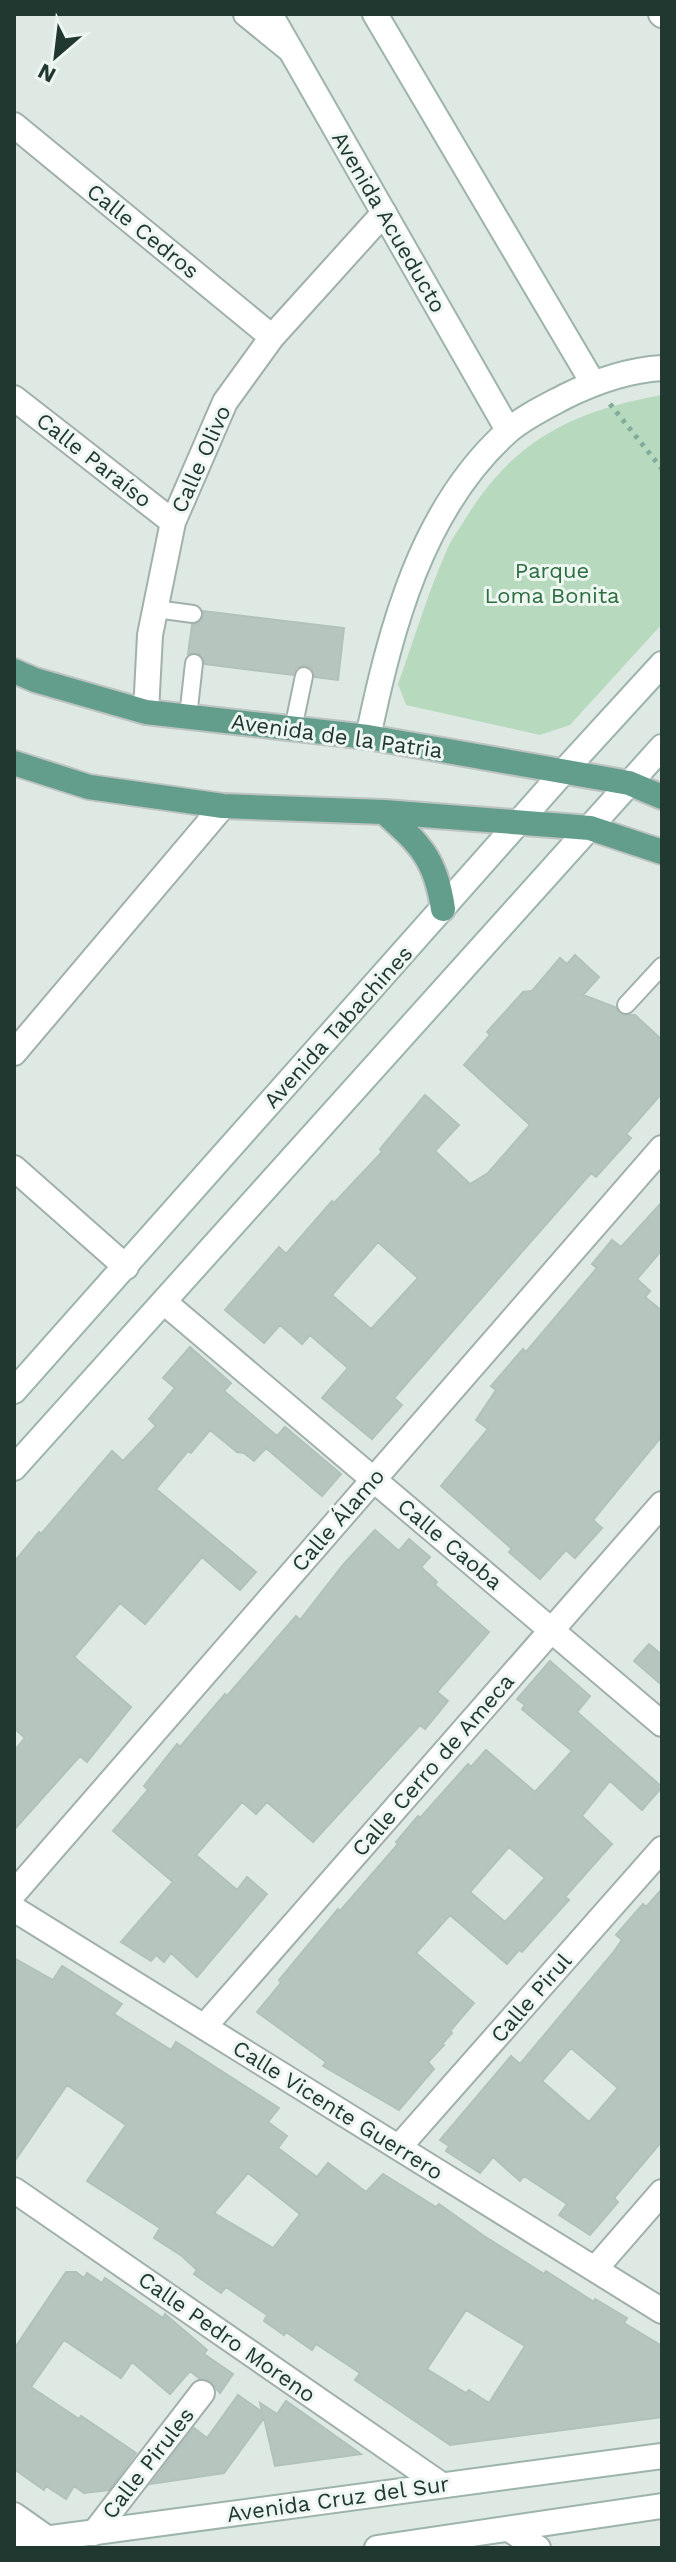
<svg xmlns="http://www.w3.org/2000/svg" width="676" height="2562" font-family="'Work Sans',sans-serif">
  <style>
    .green { fill: #b7dabe }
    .building { fill: #b6c6bf; stroke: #b1c2ba; stroke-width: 2; fill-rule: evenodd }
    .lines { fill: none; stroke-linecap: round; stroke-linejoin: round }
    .lane-casing { stroke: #a1b0aa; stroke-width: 20 }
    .street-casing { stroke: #a1b0aa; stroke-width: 28 }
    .secondary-casing { stroke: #9db4aa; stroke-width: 28 }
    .primary-casing { stroke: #bcc3c1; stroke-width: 28 }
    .path { stroke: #7fac9b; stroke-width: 5; stroke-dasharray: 4 6; stroke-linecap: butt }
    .lane { stroke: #fff; stroke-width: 16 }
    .street { stroke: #fff; stroke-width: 24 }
    .secondary { stroke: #fff; stroke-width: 24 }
    .primary { stroke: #639d8b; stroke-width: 24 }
    .labels { text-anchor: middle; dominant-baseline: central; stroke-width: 6; stroke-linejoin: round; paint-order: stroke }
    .street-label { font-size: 22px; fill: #203830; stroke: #eef6f1 }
    .park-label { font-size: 22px; fill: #2c6d41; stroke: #eef6f1 }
  </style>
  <rect width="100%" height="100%" fill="#dee9e3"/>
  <path class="green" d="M662 395V624L570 725 540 735 406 705 398 684C414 640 427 595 446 552 450 541 458 531 464 521 512 441 572 411 662 395Z"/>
  <path class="building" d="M203 611 344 628 338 680 315 677 312 668 305 665 296 668 293 675 205 664 200 654H188L192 625 201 621Z
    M575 955 599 977 583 995 615 1007 623 1015H635L662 1040V1093L626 1134 631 1138 596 1177 591 1173 394 1398 402 1405 372 1439 322 1398 348 1368 310 1335 302 1344 280 1325 264 1343 225 1310 279 1247 286 1254 332 1201 334 1203 382 1152 380 1149 425 1095 459 1125 435 1151 470 1184 488 1173 530 1125 464 1065 490 1035 487 1032 523 992 532 991 560 958 567 964ZM378 1242 418 1278 371 1329 332 1295Z
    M662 1202V1250L637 1279 650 1291 645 1297 662 1311V1436L593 1520 602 1528 575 1558 566 1550 540 1579 509 1552 512 1549 441 1486 488 1429 476 1420 496 1390 491 1386 523 1349 526 1352 597 1268 592 1264 612 1240 621 1247Z
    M190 1347 231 1383 224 1391 277 1436 285 1427 341 1474 322 1496 266 1448 254 1461 244 1453 237 1452 210 1430 191 1453 188 1451 156 1489 256 1572 240 1590 202 1557 145 1624 120 1603 74 1657 131 1707 87 1762 80 1756 14 1830V1751L25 1738 14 1728V1562L39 1532 41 1534 112 1451 123 1461 156 1426 149 1419 175 1388 163 1378Z
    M375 1530 399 1551 409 1539 430 1557 421 1567 437 1582 435 1585 489 1632 437 1692 448 1701 425 1729 420 1725 313 1842 267 1802 256 1814 242 1802 196 1855 237 1890 247 1877 267 1894 197 1977 171 1953 164 1962 156 1955 151 1961 121 1942 173 1882 113 1831 148 1790 144 1786 177 1744 180 1747 225 1694 227 1696 296 1616 300 1620 343 1565Z
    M649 1644 662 1655V1685L634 1661Z
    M550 1661 590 1696 577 1712 662 1787 642 1810 610 1781 582 1816 612 1844 565 1897 569 1900 522 1952 519 1950 507 1964 450 1915 416 1953 474 2003 450 2031 452 2033 442 2044 444 2045 428 2062 434 2069 399 2110 323 2066 326 2062 257 2012 281 1983 279 1980 338 1909 340 1911 398 1844 396 1842 418 1816 420 1818 468 1764 471 1767 486 1750 535 1792 572 1751 522 1709 525 1705 517 1699ZM509 1847 545 1878 505 1922 470 1892Z
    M662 1889V2141L614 2198 618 2202 590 2235 559 2215 567 2204 524 2176 520 2181 493 2157 480 2173 446 2151 449 2146 440 2140 511 2056 520 2064 612 1954 622 1940 616 1935 643 1904 646 1907ZM571 2048 618 2088 589 2122 542 2081Z
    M14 1958 53 1980 62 1966 122 2004 114 2014 171 2050 176 2042 279 2108 268 2122 287 2136 278 2148 317 2177 328 2163 366 2192 383 2174 436 2207 439 2204 484 2236 544 2274 546 2271 594 2302 595 2299 627 2318 624 2323 662 2346V2417L450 2445 355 2380 360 2373 316 2344 312 2350 286 2332 284 2335 264 2321 267 2315 226 2287 221 2293 194 2274 197 2270 182 2256 154 2238 160 2228 87 2181 126 2125 67 2085 14 2162ZM248 2173 300 2214 273 2248 214 2213ZM466 2310 525 2346 489 2403 469 2390 466 2393 427 2369Z
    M66 2272H76L84 2278 87 2273 102 2283 105 2278 163 2318 165 2314 207 2350 204 2354 233 2374 220 2393 210 2381 200 2379 190 2371 170 2394 132 2362 121 2378 64 2340 31 2387 79 2419 81 2416 136 2453 109 2490 84 2493 74 2486 66 2499 46 2486 44 2490 14 2469V2349Z
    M238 2395 262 2412 260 2403 277 2414 286 2401 361 2454 275 2466 264 2418 224 2473 151 2484 194 2428 207 2438Z"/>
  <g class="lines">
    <g class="lane-casing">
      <path id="lane" d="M156 609 193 614
        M188 717 194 663
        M293 729 304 676
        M626 1005 662 966"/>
    </g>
    <g class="street-casing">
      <path id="street" d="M246 14 289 49
        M661 14 662 15
        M14 125 272 337
        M14 398 173 522
        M146 712 150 635 173 522 225 402 272 337 384 213
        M14 1053 223 806
        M14 1168 126 1267
        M164 1302 662 1724
        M14 1893 662 1148
        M14 1909 662 2311
        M204 2027 662 1504
        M399 2147 662 1849
        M14 2190 440 2484
        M595 2269 662 2192
        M14 2515 48 2539
        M509 2529 538 2548
        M94 2533 202 2393"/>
    </g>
    <g class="secondary-casing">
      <path id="secondary" d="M270 14 508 430
        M375 14 593 383
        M368 737C391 628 421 510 507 432 522 418 545 407 564 397 594 382 628 370 662 368
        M14 1391 565 770 662 664
        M14 1468 662 747
        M14 2543 662 2456
        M377 2548 662 2506"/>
    </g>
    <g class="primary-casing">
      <path id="primary" d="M14 671 35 680 146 712 368 737 629 783 662 797
        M14 763 89 787 223 806 384 812 590 828 662 852
        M384 812C420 844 436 859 443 909"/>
    </g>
    <path class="path" d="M610 404 662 469"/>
    <use href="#lane" class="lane"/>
    <use href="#street" class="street"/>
    <use href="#secondary" class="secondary"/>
    <use href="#primary" class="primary"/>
  </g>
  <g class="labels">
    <g class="street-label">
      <text transform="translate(389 222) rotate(60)">Avenida Acueducto</text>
      <text transform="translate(143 231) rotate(39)">Calle Cedros</text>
      <text transform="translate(201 459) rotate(-66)">Calle Olivo</text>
      <text transform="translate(94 460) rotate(38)">Calle Paraíso</text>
      <text transform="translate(337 736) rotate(8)">Avenida de la Patria</text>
      <text transform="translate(338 1027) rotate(-48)">Avenida Tabachines</text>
      <text transform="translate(338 1520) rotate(-49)">Calle Álamo</text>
      <text transform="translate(450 1544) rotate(40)">Calle Caoba</text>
      <text transform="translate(433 1765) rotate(-49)">Calle Cerro de Ameca</text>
      <text transform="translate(531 1998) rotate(-49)">Calle Pirul</text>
      <text transform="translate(338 2110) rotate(32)">Calle Vicente Guerrero</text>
      <text transform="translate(227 2337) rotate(35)">Calle Pedro Moreno</text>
      <text transform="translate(148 2463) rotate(-52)">Calle Pirules</text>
      <text transform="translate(338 2499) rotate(-8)">Avenida Cruz del Sur</text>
    </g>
    <g class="park-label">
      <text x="552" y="570">Parque<tspan x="552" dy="25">Loma Bonita</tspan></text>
    </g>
  </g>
  <rect width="676" height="2562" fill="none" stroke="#203830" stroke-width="32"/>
  <g transform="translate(56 56) rotate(208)" stroke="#eef6f1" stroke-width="6" paint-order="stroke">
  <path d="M0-6L14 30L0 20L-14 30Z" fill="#203830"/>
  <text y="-12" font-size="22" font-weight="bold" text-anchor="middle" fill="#203830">N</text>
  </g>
</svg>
